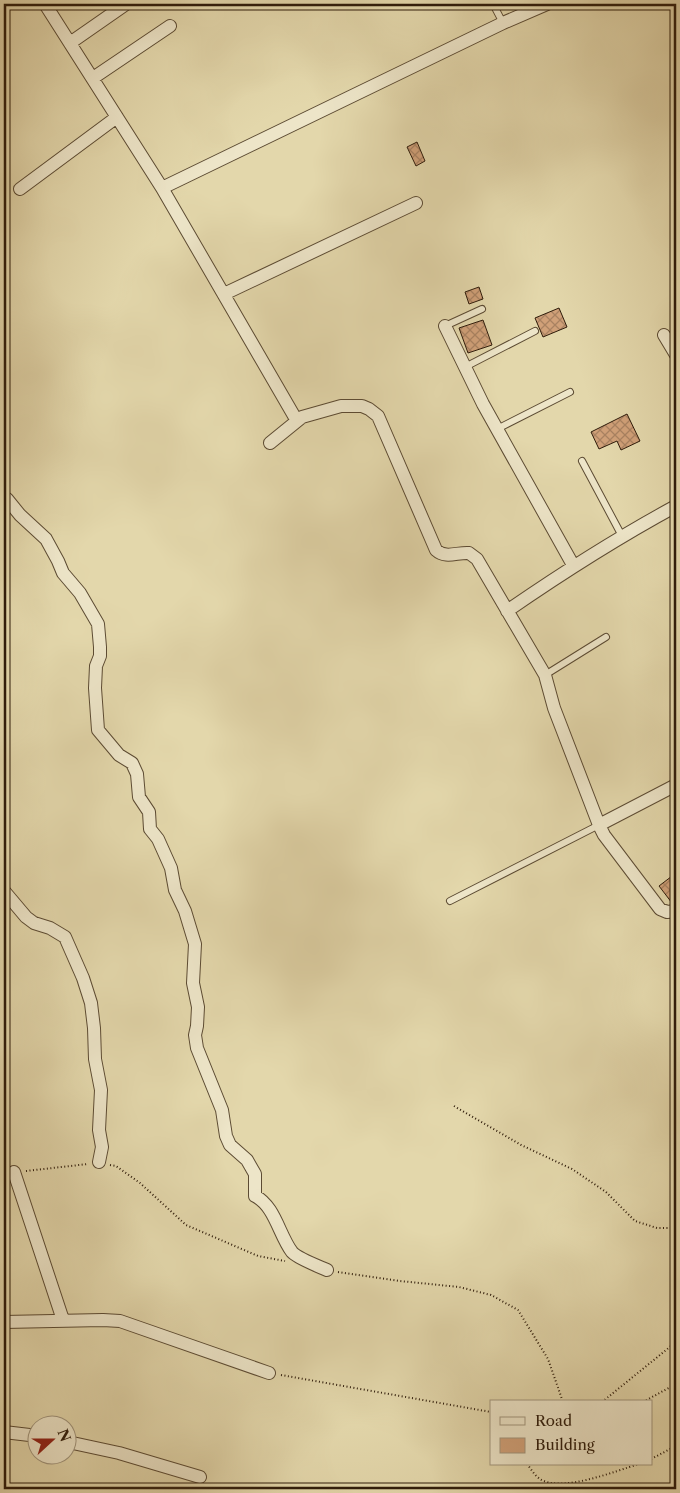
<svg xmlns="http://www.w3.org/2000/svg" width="680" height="1493" font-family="'Libre Caslon Text',serif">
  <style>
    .building { fill: url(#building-cross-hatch); stroke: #2f1c0b }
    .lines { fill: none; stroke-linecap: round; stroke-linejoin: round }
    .service-casing { stroke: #5c4b33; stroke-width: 8 }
    .minor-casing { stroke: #5c4b33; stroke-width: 14 }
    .path { stroke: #2f1c0b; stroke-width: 2; stroke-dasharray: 1 2.5; stroke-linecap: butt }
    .service { stroke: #ede5c8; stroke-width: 6 }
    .minor { stroke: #ede5c8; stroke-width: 12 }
  </style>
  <defs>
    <pattern id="building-cross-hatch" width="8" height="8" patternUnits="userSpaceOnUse" patternTransform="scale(1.25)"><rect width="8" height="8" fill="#d0a078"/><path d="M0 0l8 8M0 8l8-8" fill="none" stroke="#a98261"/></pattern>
  </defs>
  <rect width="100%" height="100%" fill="#e3d7ab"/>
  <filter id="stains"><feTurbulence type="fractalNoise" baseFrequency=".004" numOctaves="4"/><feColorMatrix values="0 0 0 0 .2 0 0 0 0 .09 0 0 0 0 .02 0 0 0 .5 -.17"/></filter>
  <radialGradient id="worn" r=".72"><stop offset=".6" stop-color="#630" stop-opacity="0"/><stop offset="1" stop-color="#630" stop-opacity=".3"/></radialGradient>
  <path class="building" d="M417 142 425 161 416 166 407 147Z
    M479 287 483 299 469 304 465 292Z
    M559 308 567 327 543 337 535 318Z
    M483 320 492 345 468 353 459 328Z
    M627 414 640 441 621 450 617 441 599 449 591 432Z
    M676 873V903H672L659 886Z"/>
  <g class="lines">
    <g class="service-casing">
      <path id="service" d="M493 4 503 23
        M445 326 482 309
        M465 367 535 331
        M497 429 570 392
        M582 461 622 536
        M545 675 606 637
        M450 901 599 825"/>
    </g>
    <g class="minor-casing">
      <path id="minor" d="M45 4 162 188 297 421
        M70 43 126 4
        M93 78 170 26
        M162 188 503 23 547 4
        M20 189 117 117
        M224 294 416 203
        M445 326 483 404 573 565
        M664 335 676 355
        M270 443 302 417 341 406H362L369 409 378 416 436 550C446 559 457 552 469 553L477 559 545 675 554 708 599 825 604 835 660 909 667 912 676 911
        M4 498 7 499 20 515 46 539 58 561 63 573 80 593 98 624 100 647V656L96 666 95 688 98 730 119 755 132 763 137 774 139 797 149 812 150 829 158 839 171 868 175 890 185 911 195 944 193 983 198 1007 197 1026 195 1035 197 1048 222 1110 226 1136 230 1145 247 1160 255 1174V1196C275 1206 279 1235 292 1252 297 1258 318 1266 327 1270
        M507 611C562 573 617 538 676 506
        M599 825 676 785
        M4 891 26 917 34 923 50 928 65 937 83 978 91 1003 94 1028 95 1059 101 1090 99 1130 102 1147 99 1162
        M14 1172 63 1320
        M4 1322 103 1320 120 1321 269 1373
        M4 1432 38 1436
        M68 1442 119 1453 200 1477"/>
    </g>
    <path class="path" d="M454 1106 521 1145 572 1169 606 1192 635 1221 657 1228H676
      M110 1165 116 1166 140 1183 186 1225 258 1256 285 1261
      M26 1171 88 1164
      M338 1272 400 1281 459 1287 491 1295 518 1310 548 1359 563 1402
      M281 1375 491 1412
      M602 1402 676 1342
      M643 1402 676 1384
      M651 1459 676 1446
      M527 1464C531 1469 535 1476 540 1479 562 1493 615 1471 639 1464"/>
    <use href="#service" class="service"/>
    <use href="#minor" class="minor"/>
  </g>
  <rect width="680" height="1493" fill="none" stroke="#e3d7ab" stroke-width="20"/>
  <rect x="5" y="5" width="670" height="1483" fill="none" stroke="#2f1c0b" stroke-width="2.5"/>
  <rect x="10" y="10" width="660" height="1473" fill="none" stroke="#2f1c0b"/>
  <rect x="490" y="1400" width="162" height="65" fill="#ede5c8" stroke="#a1957c"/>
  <rect x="500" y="1417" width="25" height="8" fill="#ede5c8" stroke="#a1957c"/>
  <text x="535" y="1426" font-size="15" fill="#2f1c0b">Road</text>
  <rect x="500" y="1438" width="25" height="15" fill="#d0a078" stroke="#a1957c"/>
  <text x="535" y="1450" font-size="15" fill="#2f1c0b">Building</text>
  <g transform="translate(52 1440) rotate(69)"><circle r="24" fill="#ede5c8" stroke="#a1957c"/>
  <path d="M0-4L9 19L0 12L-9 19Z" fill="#8f2418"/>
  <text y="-8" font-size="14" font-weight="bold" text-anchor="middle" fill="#2f1c0b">N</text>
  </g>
  <rect width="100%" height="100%" filter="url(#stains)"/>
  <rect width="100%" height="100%" fill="url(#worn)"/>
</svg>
